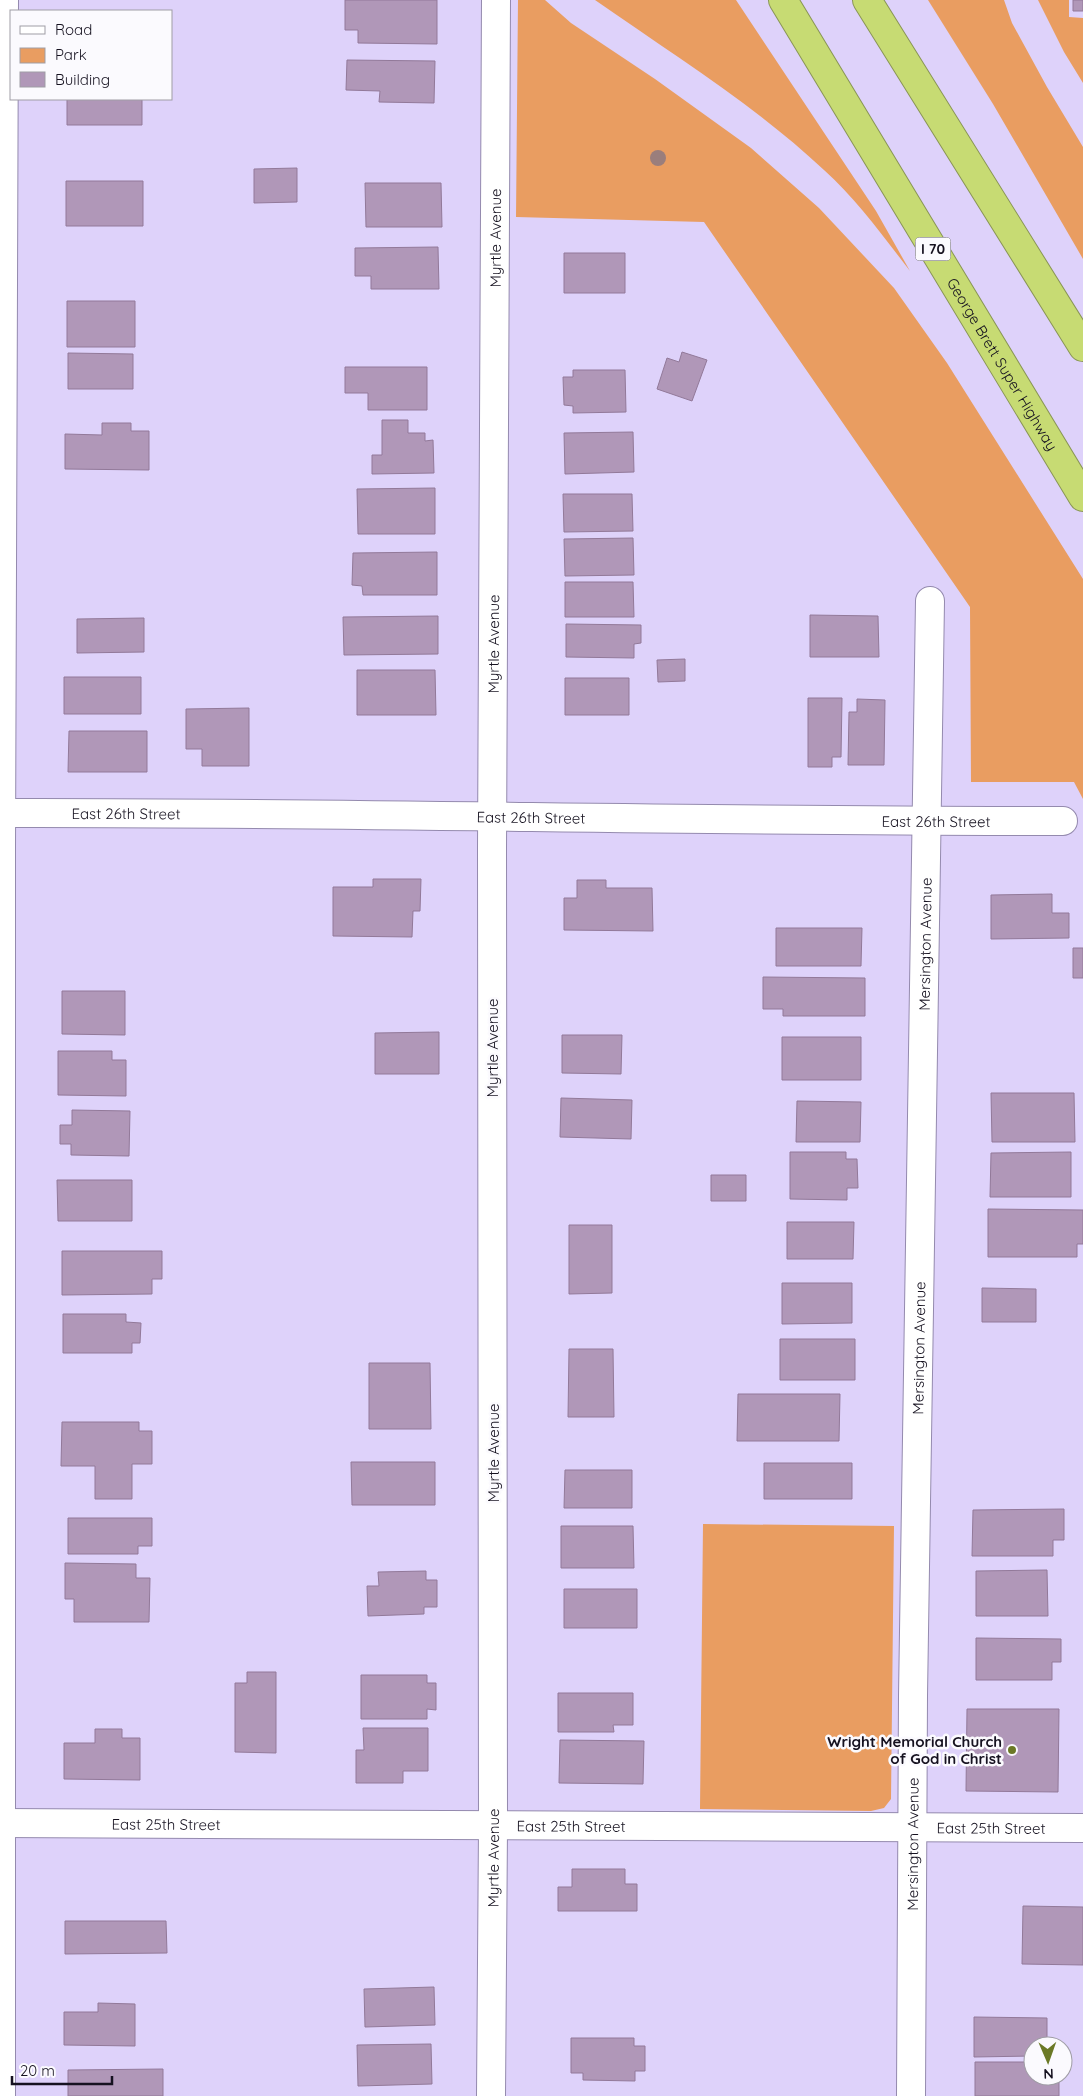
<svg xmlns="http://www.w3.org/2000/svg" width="1083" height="2096" font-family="Quicksand,sans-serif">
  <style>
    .green { fill: #e99d61 }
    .building { fill: #b097b8; stroke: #927999 }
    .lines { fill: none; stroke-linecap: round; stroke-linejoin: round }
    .minor-casing { stroke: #948aae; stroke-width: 30 }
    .highway-casing { stroke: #899556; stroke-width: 30 }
    .minor { stroke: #fff; stroke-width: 28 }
    .highway { stroke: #c7db73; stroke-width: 28 }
    .tree { fill: #9a7e7c }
    .poi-dot { fill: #6b7926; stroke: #fbfafe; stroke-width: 2 }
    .labels { text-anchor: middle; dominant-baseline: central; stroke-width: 5; stroke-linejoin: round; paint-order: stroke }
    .shield { fill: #fbfafe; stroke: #5b5863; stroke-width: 1 }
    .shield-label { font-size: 14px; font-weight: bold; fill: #161220 }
    .street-label { font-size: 15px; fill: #161220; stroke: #fbfafe }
    .poi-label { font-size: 15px; font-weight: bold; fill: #161220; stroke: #fbfafe; text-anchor: end }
  </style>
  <rect width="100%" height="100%" fill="#ded2fa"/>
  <path class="green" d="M518 0H545L571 23 655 79 751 148 819 208 894 288 947 363 1083 579V799L1074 782H971L970 607 704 222 516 217Z
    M595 0H736L876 211 910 271C883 236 857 200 824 170 755 105 672 54 595 0Z
    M928 0H1004L1012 23 1047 87 1083 147V259L993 104Z
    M1038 0H1069V17L1083 18V83L1064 52Z
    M703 1524 894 1526 891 1799 884 1808 871 1811 700 1809Z"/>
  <path class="building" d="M345 0H437V44L358 43V30H345Z
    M1073 0H1083V11H1073Z
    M347 60 435 61 434 103 379 102 380 91 346 90Z
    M67 99H142V125H67Z
    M297 168V202L254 203V169Z
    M66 181H143V226H66Z
    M365 183H441L442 227H366Z
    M438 247 439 289H371V276H355V248Z
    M564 253H625V293H564Z
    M67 301H135V347H67Z
    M682 352 707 360 692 401 657 389 667 358 679 362Z
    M68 353 133 354V389H68Z
    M345 367H427V410H368V393H345Z
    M573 370H625L626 412 573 413V406L564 405 563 377H573Z
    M382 420H408V433H425V441L433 440 434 473 372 474V455H382Z
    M102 423H131V431H149V470L65 469V434L102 435Z
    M633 432 634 472 565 474 564 433Z
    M435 488V534H358L357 489Z
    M563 494H632L633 531 564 532Z
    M633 538 634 575 565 576 564 539Z
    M437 552V595H363L362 586 352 585 353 553Z
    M565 582H633L634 617H565Z
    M810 615 878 616 879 657H810Z
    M438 616V654L344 655 343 617Z
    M144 618V652L77 653V619Z
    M566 624 641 625V643L634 644V658L566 657Z
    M685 659V681L658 682 657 660Z
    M357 670H435L436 715H357Z
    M64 677H141V714H64Z
    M565 678H629V715H565Z
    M808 698H842L841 757H832V767H808Z
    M857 699 885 700 884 765H848L849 712H857Z
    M249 708V766H202V749H186V709Z
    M69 731H147V772H68Z
    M373 879H421L420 911H413L412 937 333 936V887H373Z
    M577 880H606V888H652L653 931 564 930V898H577Z
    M1052 894V913H1069V938L991 939V895Z
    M776 928H862L861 966H776Z
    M1073 948H1083V978H1073Z
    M763 977 865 978V1016H783V1009H763Z
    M62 991H125V1035L62 1034Z
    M439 1032V1074H375V1033Z
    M562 1035H622L621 1074 562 1073Z
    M782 1037H861V1080H782Z
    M58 1051H112V1060H126V1096L58 1095Z
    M991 1093H1074L1075 1142H992Z
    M561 1098 632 1100 631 1139 560 1137Z
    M797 1101 861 1102 860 1142H796Z
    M72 1110 130 1111 129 1156 71 1155V1144H60V1125H72Z
    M790 1152H846V1159H857L858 1188H847V1200L790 1199Z
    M1071 1152V1197H990L991 1153Z
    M711 1175H746V1201H711Z
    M57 1180H132V1221H58Z
    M988 1209 1083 1210V1244H1077V1257H988Z
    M787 1222H854L853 1259H787Z
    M569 1225H612V1293L569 1294Z
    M62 1251H162V1279H152V1294L62 1295Z
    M782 1283H852V1323L782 1324Z
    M982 1288 1036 1289V1322H982Z
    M63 1314H126V1322L141 1323 140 1343H132V1353H63Z
    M780 1339H855V1380H780Z
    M569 1349H613L614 1417H568Z
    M369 1363H430L431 1429H369Z
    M738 1394H840L839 1441H737Z
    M62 1422H139V1431H152V1464H132V1499H95V1466H61Z
    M351 1462H435V1505H352Z
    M764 1463H852V1499H764Z
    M565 1470H632V1508H564Z
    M1064 1509V1540H1053V1556H972L973 1510Z
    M68 1518H152V1546H138V1554H68Z
    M561 1526H633L634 1568H561Z
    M65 1563 136 1564V1578H150L149 1622H74V1599H65Z
    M1047 1570 1048 1616H976V1571Z
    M426 1571V1580H437V1607H424V1614L368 1616 367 1586H379L378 1572Z
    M564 1589H637V1628H564Z
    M976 1638 1061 1639V1662H1052V1680H976Z
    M247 1672H276V1753L235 1752V1683H247Z
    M361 1675H427V1683H436V1710L427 1709V1719H361Z
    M558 1693H633V1725H613L614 1732H558Z
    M967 1709H1059L1058 1792 966 1791Z
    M363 1728H428V1771H403V1783H356V1750H364Z
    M95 1729H122V1738H140V1780L64 1779V1743H95Z
    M560 1740 644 1741 643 1784 559 1783Z
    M572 1869H625V1884H637V1911H558V1887H572Z
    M1023 1906 1083 1907V1965L1022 1964Z
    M65 1921H166L167 1953 65 1954Z
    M434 1987 435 2025 365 2027 364 1989Z
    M98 2003 135 2004V2046L64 2045V2012H98Z
    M974 2017 1047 2018V2046H1033V2056L974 2057Z
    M571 2038H634V2046H645V2071H635V2081L583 2080V2073H571Z
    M431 2044 432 2084 358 2086 357 2045Z
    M975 2062H1033V2076H1059V2096H975Z
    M163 2069V2096H68V2070Z"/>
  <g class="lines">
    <g class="minor-casing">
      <g id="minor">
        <path id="s1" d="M0 813C354 812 709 822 1063 821"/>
        <path id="s2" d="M0 1823 1083 1828"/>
        <path d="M1 2096V849L4 0"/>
        <path id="s3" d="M491 2096 493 1827 492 850 496 0"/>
        <path id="s4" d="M911 2096 913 1696 930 601"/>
      </g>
    </g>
    <g class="highway-casing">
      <g id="highway">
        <path id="s5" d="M783 0 1083 497"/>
        <path d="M867 0 1083 347"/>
      </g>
    </g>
    <use href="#minor" class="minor"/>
    <use href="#highway" class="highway"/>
  </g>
  <circle class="tree" cx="658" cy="158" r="8"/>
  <circle class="poi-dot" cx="1012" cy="1750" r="5"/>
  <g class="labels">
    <rect class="shield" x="915.5" y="237.5" width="35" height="23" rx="4"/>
    <g class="shield-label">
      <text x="933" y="249">I 70</text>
    </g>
    <g class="street-label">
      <text stroke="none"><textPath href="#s3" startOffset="1858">Myrtle Avenue</textPath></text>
      <text stroke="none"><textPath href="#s5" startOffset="425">George Brett Super Highway</textPath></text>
      <text stroke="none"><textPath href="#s3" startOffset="1452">Myrtle Avenue</textPath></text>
      <text stroke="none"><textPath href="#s1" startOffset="126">East 26th Street</textPath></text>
      <text stroke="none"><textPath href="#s1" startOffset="531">East 26th Street</textPath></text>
      <text stroke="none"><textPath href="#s1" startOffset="936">East 26th Street</textPath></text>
      <text stroke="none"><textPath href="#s4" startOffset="1152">Mersington Avenue</textPath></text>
      <text transform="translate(492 1048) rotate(-90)">Myrtle Avenue</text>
      <text stroke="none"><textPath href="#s4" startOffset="748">Mersington Avenue</textPath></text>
      <text transform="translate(493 1453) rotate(-90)">Myrtle Avenue</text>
      <text stroke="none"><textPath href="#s2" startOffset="166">East 25th Street</textPath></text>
      <text stroke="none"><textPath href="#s2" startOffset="571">East 25th Street</textPath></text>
      <text stroke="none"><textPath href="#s2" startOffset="991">East 25th Street</textPath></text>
      <text stroke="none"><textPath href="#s4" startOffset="252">Mersington Avenue</textPath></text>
      <text stroke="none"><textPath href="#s3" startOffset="238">Myrtle Avenue</textPath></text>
    </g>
    <g class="poi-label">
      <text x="1002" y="1741">Wright Memorial Church<tspan x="1002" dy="17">of God in Christ</tspan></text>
    </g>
  </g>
  <rect x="10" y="10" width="162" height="90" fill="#fbfafe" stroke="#9f9da5"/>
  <rect x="20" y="26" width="25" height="8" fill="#ffffff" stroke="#9f9da5"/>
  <text x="55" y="35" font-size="15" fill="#161220">Road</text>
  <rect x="20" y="48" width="25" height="15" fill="#e99d61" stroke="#9f9da5"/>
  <text x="55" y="60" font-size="15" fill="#161220">Park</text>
  <rect x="20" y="72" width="25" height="15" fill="#b097b8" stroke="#9f9da5"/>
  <text x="55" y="85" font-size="15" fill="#161220">Building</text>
  <g transform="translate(1048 2061) rotate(178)"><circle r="24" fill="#fbfafe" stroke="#9f9da5"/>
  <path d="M0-4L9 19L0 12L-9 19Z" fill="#6b7926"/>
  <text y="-8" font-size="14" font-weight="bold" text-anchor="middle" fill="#161220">N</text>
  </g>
  <path d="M12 2076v8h100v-8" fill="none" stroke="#161220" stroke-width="2.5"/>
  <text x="20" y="2076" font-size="15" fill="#161220" stroke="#fbfafe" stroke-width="4" paint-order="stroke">20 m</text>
</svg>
